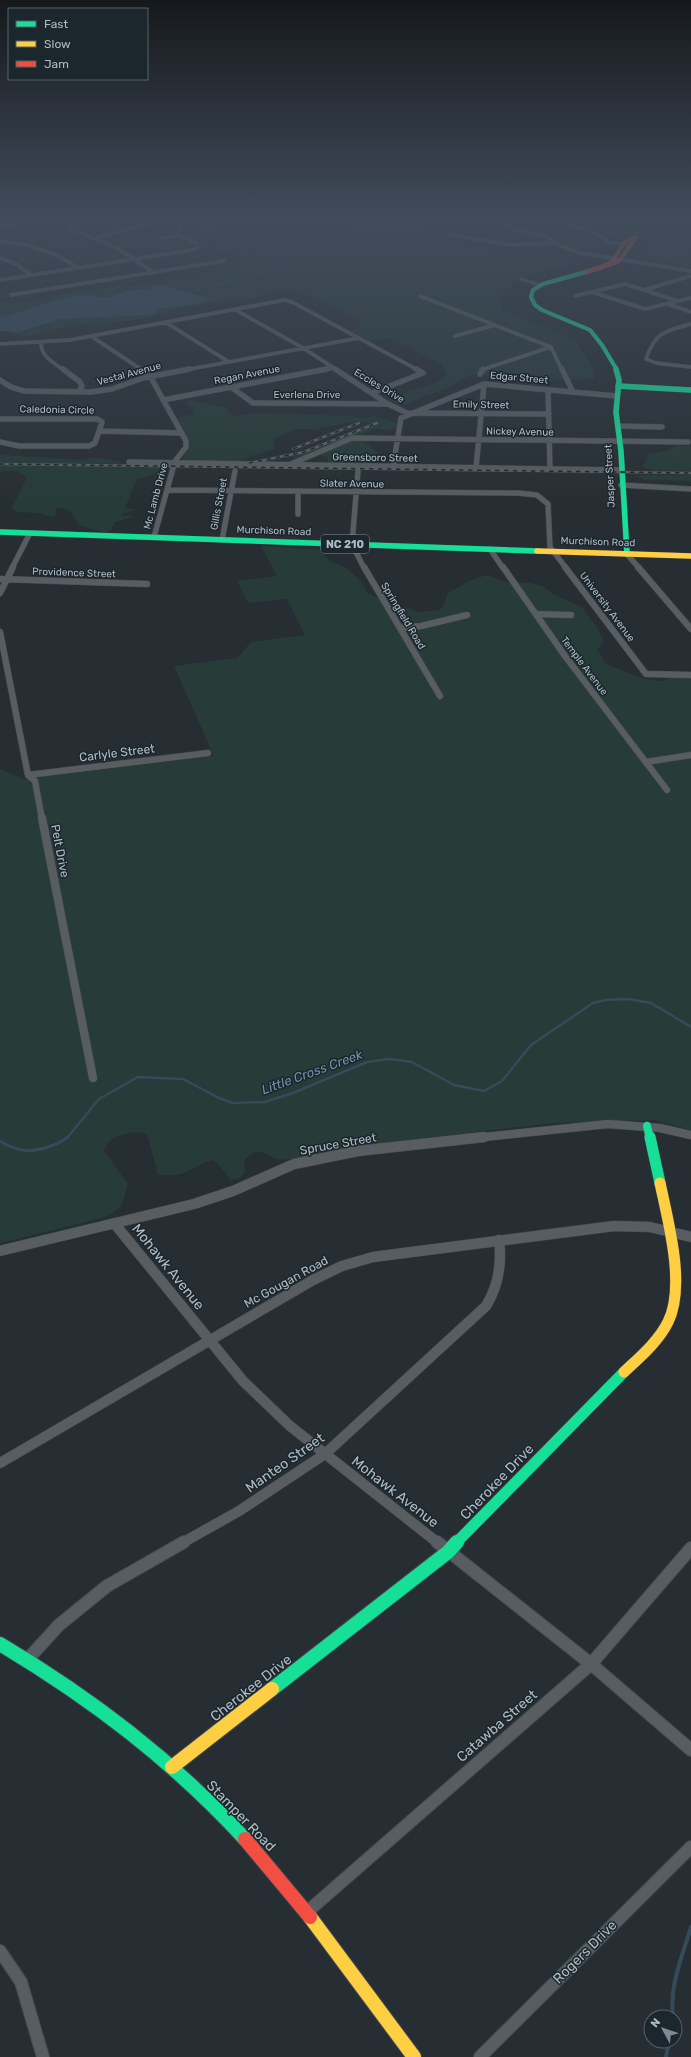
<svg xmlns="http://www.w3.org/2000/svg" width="691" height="2057" font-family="Rubik,sans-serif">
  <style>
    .green { fill: #273b39 }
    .water { fill: #354b5a }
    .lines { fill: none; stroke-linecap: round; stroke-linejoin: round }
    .stream-far3 { stroke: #354b5a; stroke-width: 1 }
    .stream-far2 { stroke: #354b5a; stroke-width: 2.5 }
    .stream-far1 { stroke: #354b5a; stroke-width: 3 }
    .stream { stroke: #354b5a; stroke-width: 4 }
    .street-far5-casing { stroke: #444a4e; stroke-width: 4 }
    .street-far4-casing { stroke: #444a4e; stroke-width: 6 }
    .street-far3-casing { stroke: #444a4e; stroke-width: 7 }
    .street-far2-casing { stroke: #444a4e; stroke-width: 9 }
    .street-far1-casing { stroke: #444a4e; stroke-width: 11 }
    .street-casing { stroke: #444a4e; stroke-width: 14 }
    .fast-far4-casing { stroke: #444a4e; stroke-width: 4.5 }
    .fast-far3-casing { stroke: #444a4e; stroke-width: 6 }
    .fast-far2-casing { stroke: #444a4e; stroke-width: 10 }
    .fast-far1-casing { stroke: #444a4e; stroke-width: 12 }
    .fast-casing { stroke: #444a4e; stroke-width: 16 }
    .slow-far2-casing { stroke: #444a4e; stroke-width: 6 }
    .slow-far1-casing { stroke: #444a4e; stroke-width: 12 }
    .slow-casing { stroke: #444a4e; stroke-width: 16 }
    .jam-far1-casing { stroke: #444a4e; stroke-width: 4.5 }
    .jam-casing { stroke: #444a4e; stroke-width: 16 }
    .street-far5 { stroke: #575d61; stroke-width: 3.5 }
    .street-far4 { stroke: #575d61; stroke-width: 5 }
    .street-far3 { stroke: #575d61; stroke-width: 6 }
    .street-far2 { stroke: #575d61; stroke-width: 8 }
    .street-far1 { stroke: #575d61; stroke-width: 10 }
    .street { stroke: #575d61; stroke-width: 12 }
    .fast-far4 { stroke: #16e098; stroke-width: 4 }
    .fast-far3 { stroke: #16e098; stroke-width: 5.5 }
    .fast-far2 { stroke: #16e098; stroke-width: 8 }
    .fast-far1 { stroke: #16e098; stroke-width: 11 }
    .fast { stroke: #16e098; stroke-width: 14 }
    .slow-far2 { stroke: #ffcf43; stroke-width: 5.5 }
    .slow-far1 { stroke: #ffcf43; stroke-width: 11 }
    .slow { stroke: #ffcf43; stroke-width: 14 }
    .jam-far1 { stroke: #f24e42; stroke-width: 4 }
    .jam { stroke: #f24e42; stroke-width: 14 }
    .rail-casing { stroke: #5a6065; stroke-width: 2.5 }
    .rail { stroke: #1b262d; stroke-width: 1.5; stroke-dasharray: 4.5; stroke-linecap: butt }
    .labels { text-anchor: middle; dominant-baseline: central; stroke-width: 3; stroke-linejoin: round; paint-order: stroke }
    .far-street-label { font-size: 10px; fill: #b0bcc5; stroke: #1b262d }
    .shield { fill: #1b262d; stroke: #838f97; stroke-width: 1 }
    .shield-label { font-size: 11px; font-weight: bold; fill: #b0bcc5 }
    .street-label { font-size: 12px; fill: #b0bcc5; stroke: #1b262d }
    .water-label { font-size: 13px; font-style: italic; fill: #7292a7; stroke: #1b262d }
    .near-street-label { font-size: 14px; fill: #b0bcc5; stroke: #1b262d }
  </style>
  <rect width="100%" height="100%" fill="#272e33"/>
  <path class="green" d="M226 214H503L481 220V225L500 233 498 235C471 236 446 219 420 232L422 235 430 238 503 252 546 251 575 262 517 280 508 288 500 299 502 309 576 342 594 368V379L536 381 518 376 471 375 447 388 405 404H398L391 401C408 387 432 390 447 374L440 364 407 346 389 338 365 340 349 331 360 326 362 322 355 317 301 292 283 290 272 291 257 297 184 307 147 318 112 323 71 325 35 335 21 336 12 334V332L0 331V302C12 302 25 303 37 301 49 299 60 294 73 292 127 285 191 285 241 262L243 257 216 252 214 249 222 245 198 235V222C223 217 243 237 267 228L261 224 247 221 249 219 242 215Z
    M553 214H691V270L671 263 645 258 648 248V243L642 240 613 235 606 229 586 220Z
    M191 400 227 408 230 414 237 416 252 413 350 416 362 418 374 416 397 423 396 428 392 430 374 429 347 440C362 441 368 441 377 454L371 463 365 465 333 464 328 462 327 457 313 454 296 459 291 456 372 423 358 421 316 429H297L278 437 273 441 275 448 271 450 234 462 185 461 182 459 189 448V443L177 419 183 416 194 414V408L185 402Z
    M677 446H691V471C680 470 649 473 642 466L646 461 647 455 669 450Z
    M0 455 86 460 88 458H101L123 462 118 464 0 463Z
    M0 465 160 467 166 469 163 473C153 472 147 478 137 479L125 508 138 510 123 513 122 516H135L115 522 111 530 105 533 78 525C73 514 72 508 58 508L55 511 56 515 52 517 39 513 18 512 12 508 27 477C20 470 10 471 0 471Z
    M642 475H691V481L644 480 635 476Z
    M261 546 320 550 331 562 345 567 361 581 368 594 418 612 440 610 444 605 448 593 471 580 487 575 505 582 531 583 544 587 553 594 582 607 598 629 604 642 597 649 606 664 645 679 662 681 670 678H691V1130L655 1120 554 1123 414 1139 282 1160C266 1157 258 1143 244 1161L245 1172 240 1178 231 1180 217 1163 212 1160C191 1167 182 1180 158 1174L147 1134C133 1130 109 1134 104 1151L128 1184 121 1207 105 1217 0 1243V769L23 779 214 756 174 666 237 658 251 642 305 635 287 599 248 603 237 581 277 576Z"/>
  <path class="water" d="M161 285 212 299 196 304 158 309 155 313 147 315 61 319 18 332 0 331V318L70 296 91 295 99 298H108L126 291 147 289Z"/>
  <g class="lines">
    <path class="stream-far3" d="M672 214 691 217
      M184 293 271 270 307 246 331 234 440 224 482 214
      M0 316 5 317"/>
    <path class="stream-far2" d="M67 1138 99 1099 138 1077 183 1079 219 1098 233 1103 265 1102 293 1093 367 1062 390 1059 412 1062 454 1085 484 1091 502 1081 531 1045 593 1003 606 1000 628 999 651 1003 691 1027"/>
    <path class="stream-far1" d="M0 1141C17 1152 32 1153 51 1146 56 1144 63 1142 67 1137"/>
    <path class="stream" d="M673 2017C669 1986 682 1957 691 1927
      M666 2057 669 2041"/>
    <g class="street-far5-casing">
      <path id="street-far5" d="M115 214 73 225 69 228 117 248 154 273
        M0 227 51 214
        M448 234 510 245 557 243
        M95 238 155 222 208 223
        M160 238 179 236
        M0 241C30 244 53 251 78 268
        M628 245 609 242 587 229 541 217H525L504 225 509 228 546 236 561 246 581 253 691 271
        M0 258 16 264 31 275
        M521 279 541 285
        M0 280 193 250 198 247 197 244 177 234 190 214
        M644 290 691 276
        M592 292 645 309 691 298
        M11 295 224 261
        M420 296 551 347 562 370
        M575 296 625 284 678 301
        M668 304 691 312
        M234 309 303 348 337 370
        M165 322 229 362
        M691 324C665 331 655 332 646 359L656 363 691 367
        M91 336 142 370
        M455 336 495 325
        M41 343C41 357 54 363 64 370
        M0 344 70 340 285 300 292 302 418 370
        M185 370 359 338
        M322 370 334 368
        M481 370 551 347"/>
    </g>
    <g class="street-far4-casing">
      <path id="street-far4" d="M63 369 80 382 82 386 79 392
        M140 369 150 376 186 441V447L175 461 154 537
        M335 369 388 404 407 413 549 414
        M562 369 573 392
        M480 374 483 369
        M0 380 11 387 24 391 91 392 112 389 143 378 190 369
        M231 387 253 403 387 404
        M548 390 550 469
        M372 393 423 373 416 369
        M163 400 327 369
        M0 419H97L102 422 95 443 89 446H19L0 442
        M618 426 662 427
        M99 431 182 433
        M129 462 621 470
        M291 464 352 438 688 442
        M393 467 401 418 484 384 617 396
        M476 468 484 384
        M358 471 352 544 364 568
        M621 485 691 489
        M167 490 518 493 537 495 548 504 550 547 566 568
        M298 492V514
        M222 540 235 471
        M490 549 503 568
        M627 554 639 568
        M12 568 30 533"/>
    </g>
    <g class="street-far3-casing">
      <path id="street-far3" d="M364 567 440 696
        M503 567 565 656 667 790
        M565 567 646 674 691 675
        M638 567 691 629
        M0 579 147 584
        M0 593 13 567
        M536 614 571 615
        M400 628 421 626 467 615
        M0 632 28 775 35 781 42 819
        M646 762 691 755
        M28 775 208 753"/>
    </g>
    <g class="street-far2-casing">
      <path id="street-far2" d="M42 818 93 1078
        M475 1138 608 1124 660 1128 691 1135"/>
    </g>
    <g class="street-far1-casing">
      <path id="street-far1" d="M114 1223 243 1381 290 1426 438 1543
        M0 1251 194 1204 233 1191 294 1164 358 1151 484 1137
        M0 1463 313 1280 342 1266 373 1257 614 1226 650 1227 691 1237
        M182 1543 239 1511 325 1454 486 1306C499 1285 502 1264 499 1240"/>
    </g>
    <g class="street-casing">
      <path id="street" d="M437 1542 591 1664 691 1750
        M27 1660 59 1625 107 1586 184 1542
        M307 1912 591 1664 691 1548
        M0 1951 21 1982 43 2057
        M480 2057 691 1847"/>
    </g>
    <g class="fast-far4-casing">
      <path id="fast-far4" d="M600 268 543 284 533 290 531 297 535 305 542 310 590 330 602 345 617 370"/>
    </g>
    <g class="fast-far3-casing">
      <path id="fast-far3" d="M616 369 619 380 616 412 621 451 627 554
        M618 386 691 390
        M0 532 537 551"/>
    </g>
    <g class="fast-far2-casing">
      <path id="fast-far2" d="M647 1126 650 1138"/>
    </g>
    <g class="fast-far1-casing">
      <path id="fast-far1" d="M650 1137 660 1183
        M456 1543 624 1372"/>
    </g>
    <g class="fast-casing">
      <path id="fast" d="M0 1644C92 1699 172 1760 245 1839
        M272 1689 448 1552 457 1542"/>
    </g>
    <g class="slow-far2-casing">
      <path id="slow-far2" d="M537 551 691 556"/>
    </g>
    <g class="slow-far1-casing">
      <path id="slow-far1" d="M624 1372C640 1357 658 1342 668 1322 686 1286 668 1221 660 1183"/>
    </g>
    <g class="slow-casing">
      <path id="slow" d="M172 1767 272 1689
        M310 1917 414 2057"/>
    </g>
    <g class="jam-far1-casing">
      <path id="jam-far1" d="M587 272C595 268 606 267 613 260 621 251 621 238 636 238L619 261 600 268"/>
    </g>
    <g class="jam-casing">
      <path id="jam" d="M245 1839 310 1917"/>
    </g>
    <use href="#street-far5" class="street-far5"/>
    <use href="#street-far4" class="street-far4"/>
    <use href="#street-far3" class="street-far3"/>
    <use href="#street-far2" class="street-far2"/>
    <use href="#street-far1" class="street-far1"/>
    <use href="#street" class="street"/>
    <use href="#fast-far4" class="fast-far4"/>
    <use href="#fast-far3" class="fast-far3"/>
    <use href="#fast-far2" class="fast-far2"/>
    <use href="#fast-far1" class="fast-far1"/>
    <use href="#fast" class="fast"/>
    <use href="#slow-far2" class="slow-far2"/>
    <use href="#slow-far1" class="slow-far1"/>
    <use href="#slow" class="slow"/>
    <use href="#jam-far1" class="jam-far1"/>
    <use href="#jam" class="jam"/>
    <g class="rail-casing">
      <path id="rail" d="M293 449 359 423
        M249 463 304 452 377 423
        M0 464 691 473"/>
    </g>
    <use href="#rail" class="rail"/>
  </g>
  <linearGradient id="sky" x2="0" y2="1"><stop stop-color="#15191c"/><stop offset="0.43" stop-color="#414c5b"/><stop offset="1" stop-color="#414c5b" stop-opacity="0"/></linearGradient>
  <rect width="691" height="502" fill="url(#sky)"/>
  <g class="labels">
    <g class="far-street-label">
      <text transform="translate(129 374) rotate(-15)">Vestal Avenue</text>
      <text transform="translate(247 375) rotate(-11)">Regan Avenue</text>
      <text transform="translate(519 378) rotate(5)">Edgar Street</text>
      <text transform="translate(379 386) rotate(31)">Eccles Drive</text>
      <text x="307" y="395">Everlena Drive</text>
      <text transform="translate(481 405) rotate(1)">Emily Street</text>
      <text transform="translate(57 410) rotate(1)">Caledonia Circle</text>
      <text transform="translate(520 432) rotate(1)">Nickey Avenue</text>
      <text transform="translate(375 458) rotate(1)">Greensboro Street</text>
      <text transform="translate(610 476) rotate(-93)">Jasper Street</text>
      <text transform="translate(352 484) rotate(1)">Slater Avenue</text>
      <text transform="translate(156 496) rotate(-75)">Mc Lamb Drive</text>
      <text transform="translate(219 504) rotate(-79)">Gillis Street</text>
      <text transform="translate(274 531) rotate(2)">Murchison Road</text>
      <text transform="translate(598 542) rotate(2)">Murchison Road</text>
      <text transform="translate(74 573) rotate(2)">Providence Street</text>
      <text transform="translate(607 607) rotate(53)">University Avenue</text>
      <text transform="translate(403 616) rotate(59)">Springfield Road</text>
      <text transform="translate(584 666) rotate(53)">Temple Avenue</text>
    </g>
    <rect class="shield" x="321" y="535" width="48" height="18" rx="3"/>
    <g class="shield-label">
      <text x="345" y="544">NC 210</text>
    </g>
    <g class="street-label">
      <text transform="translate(117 753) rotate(-7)">Carlyle Street</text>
      <text transform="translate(60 851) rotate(79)">Pelt Drive</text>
      <text transform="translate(338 1144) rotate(-10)">Spruce Street</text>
      <text transform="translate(286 1282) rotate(-29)">Mc Gougan Road</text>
    </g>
    <g class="water-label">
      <text transform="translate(312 1072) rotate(-20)">Little Cross Creek</text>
    </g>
    <g class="near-street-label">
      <text transform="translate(168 1267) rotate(51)">Mohawk Avenue</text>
      <text transform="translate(285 1463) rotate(-35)">Manteo Street</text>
      <text transform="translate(497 1482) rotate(-46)">Cherokee Drive</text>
      <text transform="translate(395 1492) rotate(38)">Mohawk Avenue</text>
      <text transform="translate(251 1688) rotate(-38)">Cherokee Drive</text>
      <text transform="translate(497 1726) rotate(-41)">Catawba Street</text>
      <text transform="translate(241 1816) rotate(46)">Stamper Road</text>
      <text transform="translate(585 1952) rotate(-45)">Rogers Drive</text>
    </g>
  </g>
  <rect x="8" y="8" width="140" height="72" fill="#1b262d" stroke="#57626a"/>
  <rect x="16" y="21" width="20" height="6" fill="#16e098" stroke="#57626a"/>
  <text x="44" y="28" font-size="12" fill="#b0bcc5">Fast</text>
  <rect x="16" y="41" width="20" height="6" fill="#ffcf43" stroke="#57626a"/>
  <text x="44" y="48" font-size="12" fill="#b0bcc5">Slow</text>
  <rect x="16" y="61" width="20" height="6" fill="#f24e42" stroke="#57626a"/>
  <text x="44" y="68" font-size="12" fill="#b0bcc5">Jam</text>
  <g transform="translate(663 2029) rotate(310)"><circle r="19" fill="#1b262d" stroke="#57626a"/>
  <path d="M0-3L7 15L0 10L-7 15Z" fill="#808a92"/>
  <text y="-6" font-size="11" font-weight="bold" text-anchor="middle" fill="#b0bcc5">N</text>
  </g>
</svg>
